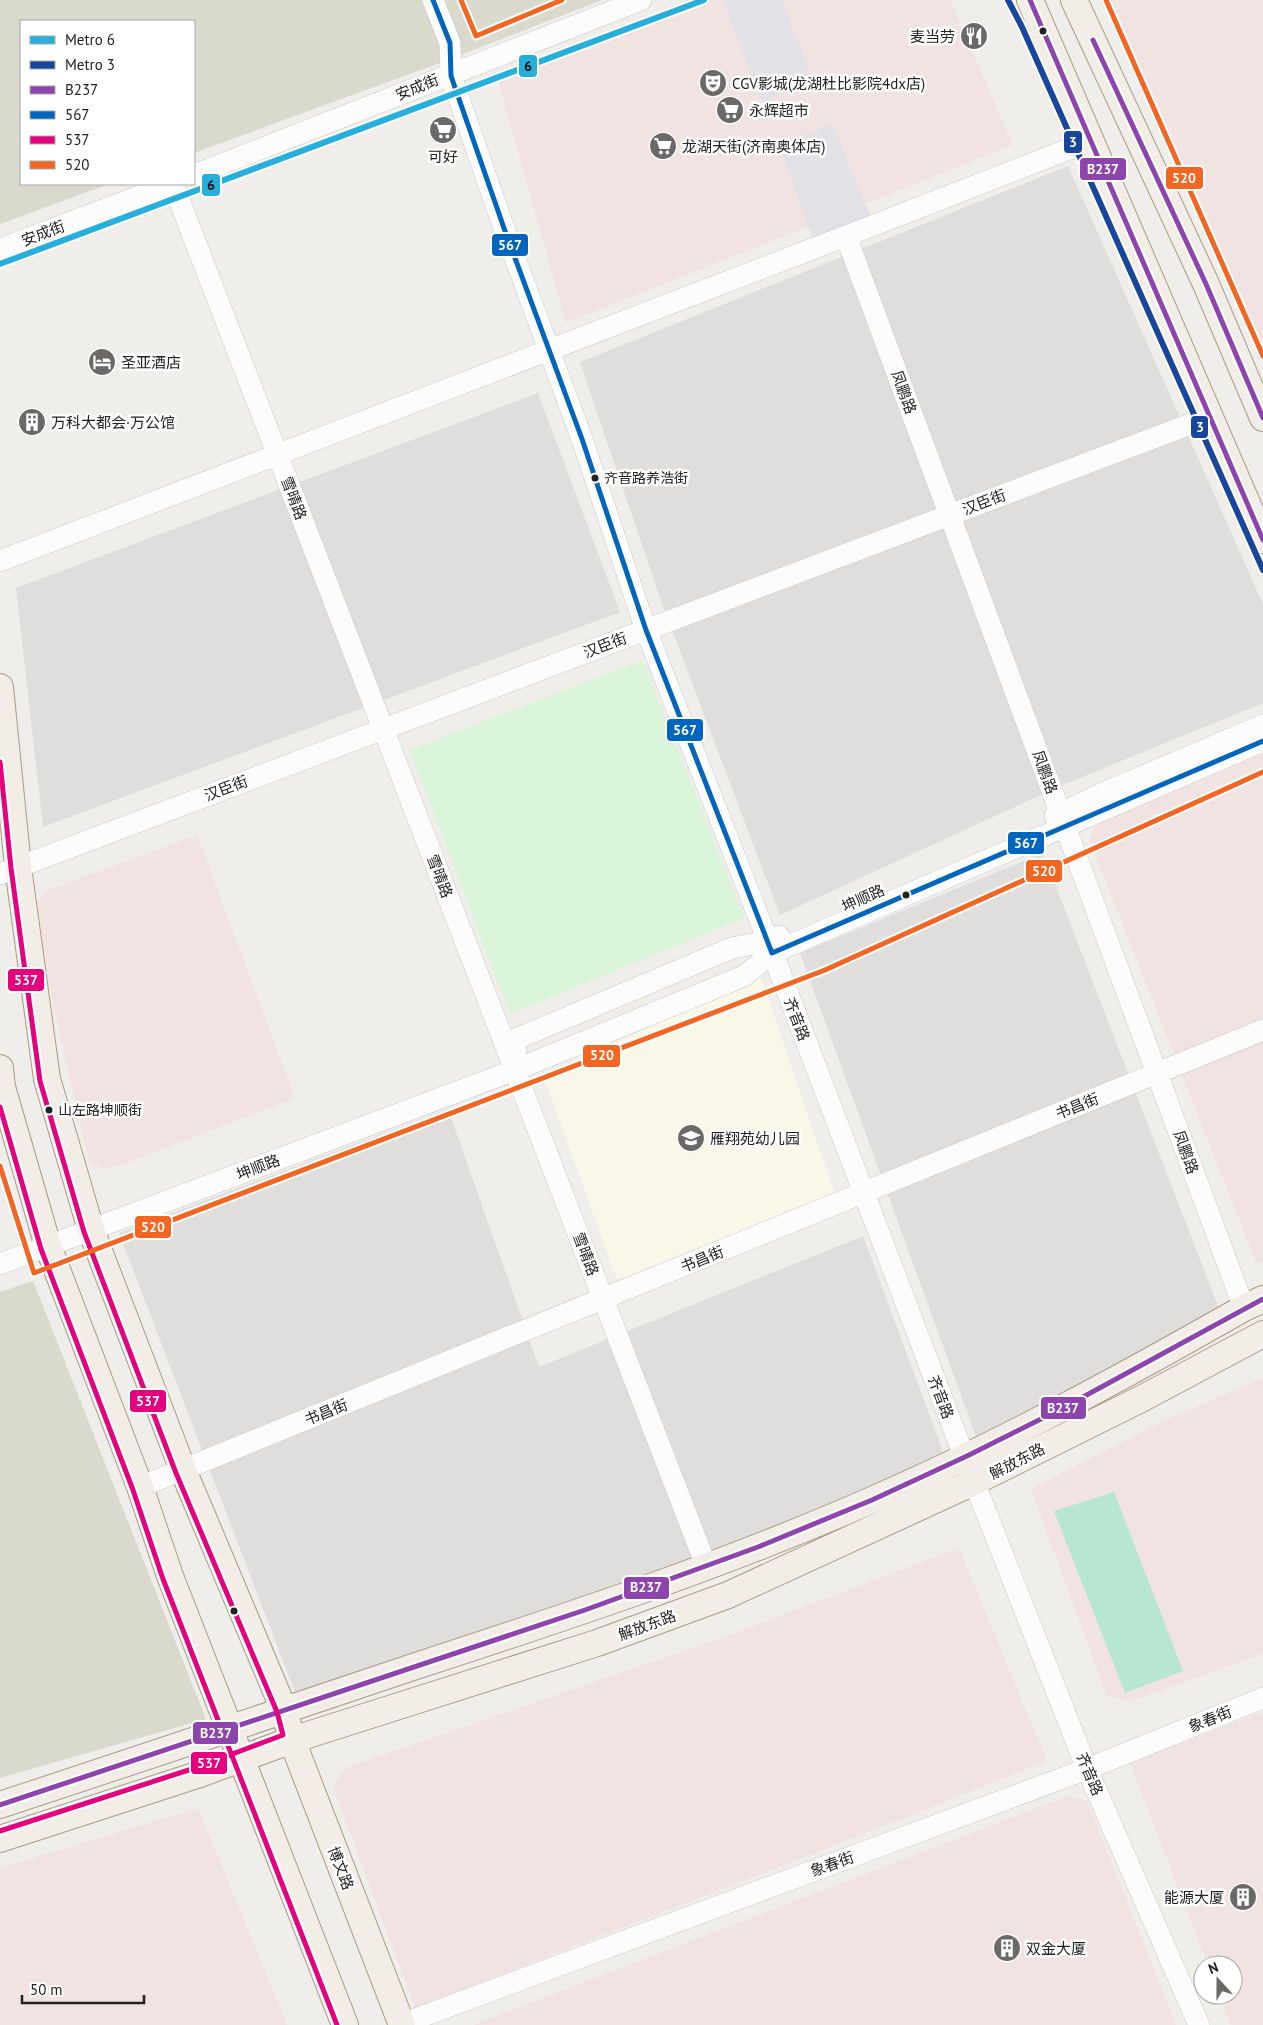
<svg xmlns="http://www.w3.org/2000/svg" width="1263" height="2025" font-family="'PT Sans','Noto Sans SC',sans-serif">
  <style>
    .residential { fill: #dfdedc }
    .commercial { fill: #f1e3e1 }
    .education { fill: #f8f7e8 }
    .construction { fill: #d9d9cd }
    .park { fill: #daf5da }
    .pitch { fill: #b7e6d2 }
    .plaza { fill: #e2e1e5 }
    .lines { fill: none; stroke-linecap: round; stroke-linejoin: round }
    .minor-casing { stroke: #c9c8c7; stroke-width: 22 }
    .major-casing { stroke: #a79c86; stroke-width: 28 }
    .minor { stroke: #fdfcfc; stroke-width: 21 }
    .major { stroke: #f3ede7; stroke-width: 26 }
    .bus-1-casing { stroke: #fff; stroke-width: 9 }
    .bus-2-casing { stroke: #fff; stroke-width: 9 }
    .bus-3-casing { stroke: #fff; stroke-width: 9 }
    .bus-4-casing { stroke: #fff; stroke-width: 9 }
    .bus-1 { stroke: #8e44ad; stroke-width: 5 }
    .bus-2 { stroke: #0065bd; stroke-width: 5 }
    .bus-3 { stroke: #e5007d; stroke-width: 5 }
    .bus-4 { stroke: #f26522; stroke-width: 5 }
    .metro-1-casing { stroke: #fff; stroke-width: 10 }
    .metro-2-casing { stroke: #fff; stroke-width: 10 }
    .metro-1 { stroke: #26afdb; stroke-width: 6 }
    .metro-2 { stroke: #18469d; stroke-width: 6 }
    .bus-dot { fill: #222; stroke: #fff; stroke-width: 2 }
    .labels { text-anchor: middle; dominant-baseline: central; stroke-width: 5; stroke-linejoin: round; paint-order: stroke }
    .bus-label { font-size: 14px; fill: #222; stroke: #fff; text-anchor: start }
    .poi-label { font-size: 15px; fill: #222; stroke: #fff; text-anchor: start }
    .street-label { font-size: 15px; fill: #222; stroke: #fff }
    .line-badge { stroke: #fff; stroke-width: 2 }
    .badge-label { font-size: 14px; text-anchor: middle; font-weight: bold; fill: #fff }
    .pale-badge-label { font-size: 14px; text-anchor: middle; font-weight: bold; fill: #111 }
  </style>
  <rect width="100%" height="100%" fill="#f0eeeb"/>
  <path class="residential" d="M1068 166 1263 604V703L1065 784 780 915 661 601 580 362Z
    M538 393 620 612 43 827 16 588Z
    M1043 853 1223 1319 977 1439 800 953Z
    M448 1109 539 1367 863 1236 948 1465 623 1604 298 1700 119 1233Z"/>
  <path class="commercial" d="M701 0H950L1013 145 566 323 498 80Z
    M1108 0H1263V357Z
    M1263 754V1263L1256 1262 1089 839 1097 824Z
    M197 835 295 1098 124 1164 106 1169 89 1164 32 909 48 890Z
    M1263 1378V1654L1129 1702 1107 1696 1031 1489 1161 1422Z
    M959 1548 1047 1761 800 1859 415 2008 333 1786 345 1768 721 1638Z
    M1263 1712V2025H1231L1219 1995H1233V1965H1208L1130 1763Z
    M1068 1796 1087 1801 1176 2025H473Z
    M198 1808 287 2025H0V1868Z"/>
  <path class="education" d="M761 977 837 1200 617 1280 543 1075Z"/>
  <path class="construction" d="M0 0H602L437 64 194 153V21H21V184H109L0 224Z
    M33 1281 206 1719 0 1778V1292Z"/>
  <path class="park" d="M643 660 744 918 510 1014 410 750Z"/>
  <path class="pitch" d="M1114 1492 1183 1671 1125 1693 1054 1511Z"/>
  <path class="plaza" d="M723 0H782L813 80 762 102Z
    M832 123 874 225 816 247 780 147Z"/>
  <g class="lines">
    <g class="minor-casing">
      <path id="minor" d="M433 0 450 43 451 76 505 231 582 439 646 630 768 941 964 1456 1087 1769 1199 2025
        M194 175 641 0
        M173 184 707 1568
        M846 236 1244 1308
        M0 249 171 184
        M0 561 846 236 1090 141
        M1055 816 1101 794 1263 725
        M0 874 1209 417
        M515 1065 516 1039 732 948 768 941 779 936
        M0 1264 515 1070 744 976 772 953 1263 741
        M140 1487 1263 1030
        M399 2025 1087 1769 1263 1698"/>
    </g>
    <g class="major-casing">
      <path id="major" d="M1030 0 1263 540
        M1074 0 1206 284 1263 418
        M0 687 18 867 47 1079 91 1230 183 1470 284 1710 292 1740 402 2025
        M0 1068 2 1087 48 1246 140 1487 170 1576 345 2025
        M0 1805C137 1760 273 1714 410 1668 566 1617 722 1566 872 1500 1000 1444 1123 1377 1244 1308L1263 1299
        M0 1839 197 1775 292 1740 597 1643 728 1595 974 1482 1143 1398 1263 1334"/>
    </g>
    <use href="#minor" class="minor"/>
    <use href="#major" class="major"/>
    <g class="bus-1-casing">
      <path id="bus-1" d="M1030 0 1263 540
        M1093 40 1206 284 1263 418
        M0 1805 585 1610 758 1547 872 1500 967 1456 1061 1409 1263 1299"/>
    </g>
    <g class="bus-2-casing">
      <path id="bus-2" d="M433 0 450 43 451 76 505 231 582 439 646 630 772 953 1263 741"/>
    </g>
    <g class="bus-3-casing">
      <path id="bus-3" d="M0 762 11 868 40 1081 84 1232 176 1473 277 1712 283 1735 195 1768 0 1831
        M0 1107 41 1249 133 1490 163 1579 337 2025"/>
    </g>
    <g class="bus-4-casing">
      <path id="bus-4" d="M461 0 476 36 562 0
        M1106 0 1263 356
        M0 1166 34 1273 825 970 1263 772"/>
    </g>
    <use href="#bus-1" class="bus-1"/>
    <use href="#bus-2" class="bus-2"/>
    <use href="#bus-3" class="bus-3"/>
    <use href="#bus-4" class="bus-4"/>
    <g class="metro-1-casing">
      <path id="metro-1" d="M0 264 704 0"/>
    </g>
    <g class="metro-2-casing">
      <path id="metro-2" d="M1008 0 1022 27 1263 570"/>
    </g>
    <use href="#metro-1" class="metro-1"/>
    <use href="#metro-2" class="metro-2"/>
  </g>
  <defs>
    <g id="restaurant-disc" transform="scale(1.4375)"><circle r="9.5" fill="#6a6968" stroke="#fff"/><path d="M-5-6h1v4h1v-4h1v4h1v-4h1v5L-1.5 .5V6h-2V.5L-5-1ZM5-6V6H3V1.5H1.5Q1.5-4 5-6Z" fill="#fff"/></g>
    <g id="theatre-disc" transform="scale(1.4375)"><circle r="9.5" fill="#6a6968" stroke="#fff"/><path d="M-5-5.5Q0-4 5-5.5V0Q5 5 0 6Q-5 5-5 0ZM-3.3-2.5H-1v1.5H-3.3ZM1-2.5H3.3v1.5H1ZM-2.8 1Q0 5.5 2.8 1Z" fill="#fff"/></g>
    <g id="supermarket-disc" transform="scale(1.4375)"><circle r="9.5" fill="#6a6968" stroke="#fff"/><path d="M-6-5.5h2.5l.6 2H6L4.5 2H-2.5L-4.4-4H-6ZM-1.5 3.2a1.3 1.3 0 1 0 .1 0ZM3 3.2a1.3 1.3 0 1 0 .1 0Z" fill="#fff"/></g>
    <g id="hotel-disc" transform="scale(1.4375)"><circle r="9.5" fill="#6a6968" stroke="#fff"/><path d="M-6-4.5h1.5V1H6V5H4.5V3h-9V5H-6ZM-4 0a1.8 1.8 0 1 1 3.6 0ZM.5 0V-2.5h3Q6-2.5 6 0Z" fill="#fff"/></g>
    <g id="building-disc" transform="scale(1.4375)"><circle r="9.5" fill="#6a6968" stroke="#fff"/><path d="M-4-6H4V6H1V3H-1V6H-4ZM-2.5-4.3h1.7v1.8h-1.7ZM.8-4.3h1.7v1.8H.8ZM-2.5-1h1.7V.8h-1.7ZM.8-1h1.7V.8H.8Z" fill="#fff"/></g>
    <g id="school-disc" transform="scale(1.4375)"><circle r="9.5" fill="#6a6968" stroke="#fff"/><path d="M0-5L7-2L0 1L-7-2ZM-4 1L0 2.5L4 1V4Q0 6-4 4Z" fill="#fff"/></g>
  </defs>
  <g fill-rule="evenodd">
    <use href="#restaurant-disc" x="974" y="36"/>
    <use href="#theatre-disc" x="713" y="83"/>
    <use href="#supermarket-disc" x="730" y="110"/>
    <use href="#supermarket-disc" x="443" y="130"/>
    <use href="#supermarket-disc" x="663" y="146"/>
    <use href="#hotel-disc" x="102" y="362"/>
    <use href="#building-disc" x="32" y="422"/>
    <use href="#school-disc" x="691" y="1138"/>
    <use href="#building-disc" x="1243" y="1897"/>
    <use href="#building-disc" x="1007" y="1948"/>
  </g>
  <g class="bus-dot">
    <circle cx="1043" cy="31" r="4.5"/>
    <circle cx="595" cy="478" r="4.5"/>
    <circle cx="906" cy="895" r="4.5"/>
    <circle cx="49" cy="1110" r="4.5"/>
    <circle cx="234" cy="1611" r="4.5"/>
  </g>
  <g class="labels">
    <g class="bus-label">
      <text x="604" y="478">齐音路养浩街</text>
      <text x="58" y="1110">山左路坤顺街</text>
    </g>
    <g class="poi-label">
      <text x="955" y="36" text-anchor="end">麦当劳</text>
      <text x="732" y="83">CGV影城(龙湖杜比影院4dx店)</text>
      <text x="749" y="110">永辉超市</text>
      <text x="682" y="146">龙湖天街(济南奥体店)</text>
      <text x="443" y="156" text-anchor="middle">可好</text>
      <text x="121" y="362">圣亚酒店</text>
      <text x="51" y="422">万科大都会·万公馆</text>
      <text x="710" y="1138">雁翔苑幼儿园</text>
      <text x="1224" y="1897" text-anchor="end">能源大厦</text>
      <text x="1026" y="1948">双金大厦</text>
    </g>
    <g class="street-label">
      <text transform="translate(417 87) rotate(-22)">安成街</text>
      <text transform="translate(43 233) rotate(-21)">安成街</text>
      <text transform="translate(904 392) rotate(70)">凤鹏路</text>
      <text transform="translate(294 498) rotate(69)">雪晴路</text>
      <text transform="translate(984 502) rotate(-21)">汉臣街</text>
      <text transform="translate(605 645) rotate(-21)">汉臣街</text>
      <text transform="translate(1045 772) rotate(70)">凤鹏路</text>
      <text transform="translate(226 788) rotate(-21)">汉臣街</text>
      <text transform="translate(440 876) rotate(69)">雪晴路</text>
      <text transform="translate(863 898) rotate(-24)">坤顺路</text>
      <text transform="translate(797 1019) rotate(69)">齐音路</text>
      <text transform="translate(1077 1106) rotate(-22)">书昌街</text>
      <text transform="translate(1186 1152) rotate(70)">凤鹏路</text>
      <text transform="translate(258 1167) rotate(-21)">坤顺路</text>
      <text transform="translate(586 1254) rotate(69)">雪晴路</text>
      <text transform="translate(702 1259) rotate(-22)">书昌街</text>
      <text transform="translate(941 1397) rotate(69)">齐音路</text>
      <text transform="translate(326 1412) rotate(-22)">书昌街</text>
      <text transform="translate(1017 1461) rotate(-27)">解放东路</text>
      <text transform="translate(647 1625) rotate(-20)">解放东路</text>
      <text transform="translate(1210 1719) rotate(-22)">象春街</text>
      <text transform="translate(1090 1774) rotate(67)">齐音路</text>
      <text transform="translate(832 1864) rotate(-20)">象春街</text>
      <text transform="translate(341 1868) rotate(69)">博文路</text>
    </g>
  </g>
  <g class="line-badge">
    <rect x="518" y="54" width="20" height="24" rx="5" fill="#26afdb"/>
    <rect x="1063" y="130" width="20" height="24" rx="5" fill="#18469d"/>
    <rect x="1079" y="157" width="48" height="24" rx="5" fill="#8e44ad"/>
    <rect x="1165" y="166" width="39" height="24" rx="5" fill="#f26522"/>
    <rect x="201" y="173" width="20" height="24" rx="5" fill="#26afdb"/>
    <rect x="491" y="233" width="38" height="24" rx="5" fill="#0065bd"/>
    <rect x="1190" y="415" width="19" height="24" rx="5" fill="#18469d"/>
    <rect x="666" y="718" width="38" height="24" rx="5" fill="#0065bd"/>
    <rect x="1007" y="831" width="38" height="24" rx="5" fill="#0065bd"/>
    <rect x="1025" y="859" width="38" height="24" rx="5" fill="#f26522"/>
    <rect x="7" y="968" width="38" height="24" rx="5" fill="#e5007d"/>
    <rect x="582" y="1044" width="39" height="24" rx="5" fill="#f26522"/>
    <rect x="134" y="1215" width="38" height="24" rx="5" fill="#f26522"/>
    <rect x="129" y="1389" width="38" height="24" rx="5" fill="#e5007d"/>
    <rect x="1040" y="1396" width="47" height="24" rx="5" fill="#8e44ad"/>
    <rect x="623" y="1576" width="47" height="24" rx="5" fill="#8e44ad"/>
    <rect x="192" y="1721" width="47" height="24" rx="5" fill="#8e44ad"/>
    <rect x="190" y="1751" width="38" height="24" rx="5" fill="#e5007d"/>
  </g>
  <g class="badge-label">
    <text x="1073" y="147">3</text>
    <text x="1103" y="174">B237</text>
    <text x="1184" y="183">520</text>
    <text x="510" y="250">567</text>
    <text x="1200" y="432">3</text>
    <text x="685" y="735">567</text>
    <text x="1026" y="848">567</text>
    <text x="1044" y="876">520</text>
    <text x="26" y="985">537</text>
    <text x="602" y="1060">520</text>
    <text x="153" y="1232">520</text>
    <text x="148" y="1406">537</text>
    <text x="1063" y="1413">B237</text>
    <text x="646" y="1592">B237</text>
    <text x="216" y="1738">B237</text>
    <text x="209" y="1768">537</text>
  </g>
  <g class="pale-badge-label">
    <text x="528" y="71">6</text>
    <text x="211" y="190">6</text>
  </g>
  <rect x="20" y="20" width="175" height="165" fill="#ffffff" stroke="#a7a7a7"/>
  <rect x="30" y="36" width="25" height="8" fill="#26afdb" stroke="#a7a7a7"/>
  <text x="65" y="45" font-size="15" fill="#222222">Metro 6</text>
  <rect x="30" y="61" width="25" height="8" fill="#18469d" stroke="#a7a7a7"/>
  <text x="65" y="70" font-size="15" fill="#222222">Metro 3</text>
  <rect x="30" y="86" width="25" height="8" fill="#8e44ad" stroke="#a7a7a7"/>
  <text x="65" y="95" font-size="15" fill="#222222">B237</text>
  <rect x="30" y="111" width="25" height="8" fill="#0065bd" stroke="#a7a7a7"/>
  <text x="65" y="120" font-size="15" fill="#222222">567</text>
  <rect x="30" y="136" width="25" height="8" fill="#e5007d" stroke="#a7a7a7"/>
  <text x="65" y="145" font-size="15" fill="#222222">537</text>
  <rect x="30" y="161" width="25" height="8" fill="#f26522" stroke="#a7a7a7"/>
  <text x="65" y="170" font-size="15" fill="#222222">520</text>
  <g transform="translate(1218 1980) rotate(339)"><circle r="24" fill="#ffffff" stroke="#a7a7a7"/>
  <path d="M0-4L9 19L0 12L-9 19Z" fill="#6a6968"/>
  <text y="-8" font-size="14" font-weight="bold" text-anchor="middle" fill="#222222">N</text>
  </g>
  <path d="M22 1995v8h122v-8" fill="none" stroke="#222222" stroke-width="2.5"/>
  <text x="30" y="1995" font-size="15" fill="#222222" stroke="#ffffff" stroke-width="4" paint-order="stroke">50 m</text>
</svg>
